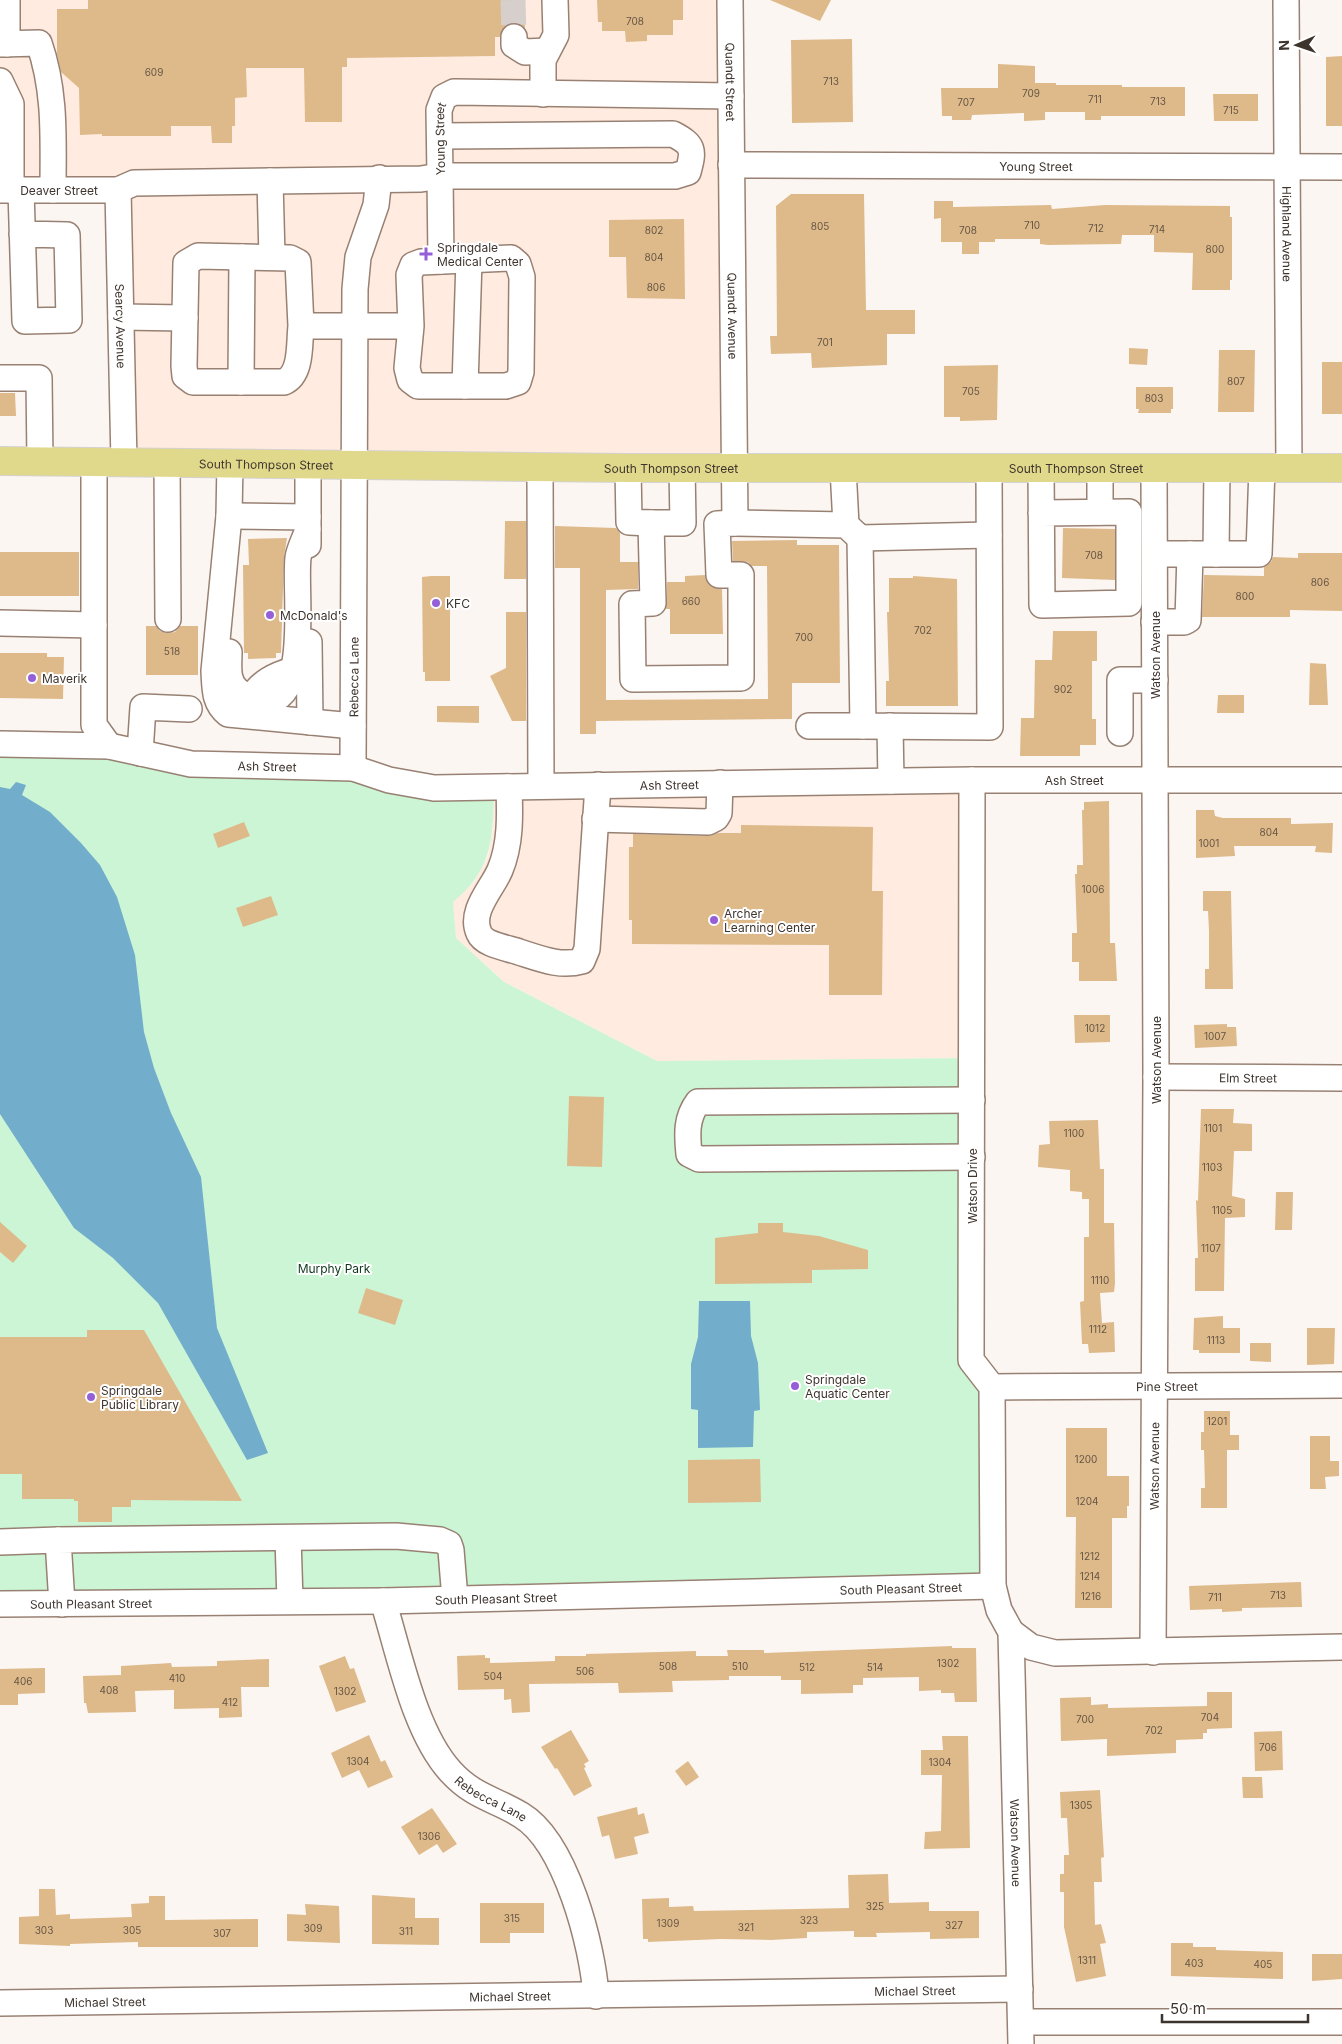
<svg xmlns="http://www.w3.org/2000/svg" width="1342" height="2044" font-family="Inter,sans-serif">
  <style>
    .built { fill: #ffebdf }
    .green { fill: #ccf5d6 }
    .water { fill: #72aecc }
    .building { fill: #deba8a }
    .lines { fill: none; stroke-linecap: round; stroke-linejoin: round }
    .minor-tunnel { stroke: #d6cfcc; stroke-width: 25; stroke-dasharray: 25 12; stroke-linecap: butt }
    .minor-casing { stroke: #988173; stroke-width: 28 }
    .major-casing { stroke: #d5d2d1; stroke-width: 30 }
    .minor { stroke: #fff; stroke-width: 25 }
    .major { stroke: #e0d98c; stroke-width: 28 }
    .poi-dot { fill: #955fd8; stroke: #fff; stroke-width: 2 }
    .labels { text-anchor: middle; dominant-baseline: central; stroke-width: 4; stroke-linejoin: round; paint-order: stroke }
    .number-label { font-size: 10px; fill: #665645 }
    .street-label { font-size: 12px; fill: #3e342e; stroke: #fff }
    .poi-label { font-size: 12px; fill: #3e342e; stroke: #fff; text-anchor: start }
    .park-label { font-size: 12px; fill: #0e361d; stroke: #fff }
  </style>
  <rect width="100%" height="100%" fill="#fcf6f3"/>
  <path class="built" d="M0 0H730L734 468 124 462 118 190H0Z
    M972 780 973 1058 657 1061 504 982 456 938 453 902 474 882 488 857 493 829 494 787Z"/>
  <path class="green" d="M0 744 494 787C493 836 494 869 453 902L456 938 504 982 657 1061 973 1058 971 1360 992 1387 993 1586 0 1604Z"/>
  <path class="water" d="M16 782 26 785 22 795 50 812 81 843 100 865 117 897 135 955 144 1032 154 1068 171 1113 201 1177 217 1328 268 1453 247 1460 158 1303 113 1258 74 1228 0 1114V787L10 789Z
    M699 1301H750L751 1336 758 1363 760 1410 754 1411 753 1447 698 1448V1410L691 1409V1364L698 1337Z"/>
  <path class="building" d="M88 0H524L525 28 514 23 506 25 500 37H495V56L347 58V67H342V122H305L304 68H246L247 97 235 98V126H232V143H212L211 126H171V136H102V134L80 135 79 88 61 72 57 54V9H88Z
    M597 0H683V20H673V35H647V41L626 42 625 31H602V22H598Z
    M770 0H831L820 21Z
    M852 39 853 122 792 123 791 40Z
    M1342 56V126H1326V57Z
    M998 64 1035 66V83H1056V85H1122V87H1185V116H1101V120H1085V112H1045V120L1024 121V113L972 115 971 120H952V116H942L941 88H998Z
    M1213 94H1258V121H1214Z
    M791 194H864L866 310H915V334H887V365L812 368 811 353 771 354 770 336H777L776 206Z
    M934 201H953V207L1051 205 1052 209 1105 205 1230 206V217H1232V280H1230V290H1192L1193 253 1154 252V235H1122L1121 244 1048 245 1040 244V239H995V242H979V254H962V242H941V218L934 219Z
    M684 219 685 299 627 298 626 257H609V220Z
    M1129 348 1148 349 1147 365 1129 364Z
    M1219 350H1255L1254 412H1218Z
    M1322 362H1342V414H1322Z
    M998 365 997 420 960 421V417H944V366Z
    M1136 387H1173V409H1171V413H1138L1139 409H1136Z
    M0 393H15L16 416H0Z
    M505 521H526V579H504Z
    M555 526 616 528 620 533V562H638V589L606 590V700L768 699 767 566H751L748 562 733 561 732 541 797 540V545H839L840 683H792V719L596 721V734H580V568H555Z
    M1063 528 1115 529V580L1062 578Z
    M287 538 284 557 281 653H276V658L248 659V653H244L243 565H249L248 539Z
    M0 552H79V596H0Z
    M1298 553H1342V611L1290 610V617H1202L1204 575 1264 576V567L1271 562 1273 557 1298 558Z
    M705 575 712 587 722 589 723 634H670V609H666L667 582H685V576Z
    M431 576H450V681H425V672H423L422 577Z
    M913 576 957 579 958 706H886V681H889L887 612H889V578H913Z
    M506 612H526V721H512L490 676 506 668Z
    M146 626H156L160 631 168 633 175 632 180 626H198V675H146Z
    M1053 631H1097V661H1092V719H1096V745H1080V756H1020L1021 718H1034L1035 660H1052Z
    M0 653H47V657H64L63 699 0 698Z
    M1310 663 1326 664 1328 705H1309Z
    M1218 695H1244V713H1217Z
    M437 706H479V723L437 722Z
    M1109 801 1110 943H1115L1117 981H1079V962H1072V933H1077L1075 874H1077V865H1083L1082 810H1084V802Z
    M1196 810H1214L1215 816 1223 818H1291V824L1333 823 1332 853 1315 852 1316 846H1234L1235 856 1196 858Z
    M244 822 250 836 218 848 213 834Z
    M741 825 873 827 872 891H883L882 995H829V945L632 944V920H629V847H633V834L708 836 718 833H741Z
    M1203 891H1231L1233 989H1205V969H1209V931L1208 911H1203Z
    M271 896 278 915 243 927 236 908Z
    M1074 1015H1110V1042L1075 1043Z
    M1227 1024V1027H1236L1237 1046 1195 1048 1194 1025Z
    M569 1096 604 1097 602 1167 567 1166Z
    M1201 1109H1234L1233 1123 1252 1124V1151H1234L1232 1196 1245 1199V1217L1225 1218 1224 1291H1195V1258H1198L1196 1200 1198 1201Z
    M1098 1120 1100 1169H1104V1223H1114L1115 1283 1114 1292 1100 1293 1102 1323 1114 1322 1115 1352 1089 1353 1088 1344H1082L1080 1302 1084 1301V1237H1089V1199H1082V1192L1070 1191V1170L1038 1167 1039 1145 1050 1144 1049 1121Z
    M1276 1192H1293L1292 1230H1275Z
    M0 1222 27 1246 13 1263 0 1252Z
    M758 1223H783V1232L819 1236 868 1250V1269L812 1270V1283L715 1284V1238L758 1233Z
    M366 1288 403 1300 395 1325 358 1313Z
    M1223 1316V1328H1240V1353H1199V1350H1193L1194 1318Z
    M1307 1328H1335L1334 1364 1307 1365Z
    M87 1330H144L242 1501 131 1500V1507H112V1522H78V1501H74V1499H22V1474H0V1337H87Z
    M1250 1343H1271V1362L1250 1361Z
    M1204 1411H1230V1435H1239V1450H1227V1508H1201V1488H1205L1204 1450H1201V1432H1204Z
    M1066 1428H1107V1476H1129V1506H1127V1518H1112V1608H1075L1076 1517H1066Z
    M1310 1436H1330V1461H1339V1476L1325 1477 1326 1489H1310Z
    M760 1459 761 1502 688 1503V1460Z
    M1301 1582 1302 1607 1242 1608V1611L1222 1612V1609L1190 1610 1189 1586Z
    M952 1646V1648H976L977 1702H955L954 1693H941V1690L919 1691V1677L863 1678V1685H853V1693L801 1694V1680H781V1676H729V1680L672 1681 673 1692 619 1693 618 1683 529 1684 530 1712 512 1713 511 1699 504 1700V1689L458 1690 457 1656 485 1655V1658H490V1663L555 1661V1656H586V1654L696 1651V1656H728L727 1650H764V1653Z
    M345 1656 350 1669 354 1668 366 1702 336 1712 319 1666Z
    M269 1659V1687H241L242 1717 219 1718V1708L174 1709V1690L135 1691 136 1712 88 1713 86 1703H84L83 1676 121 1675V1666L171 1663 172 1667 217 1666V1661Z
    M45 1668V1693L18 1694V1705H0V1669Z
    M1207 1692H1232V1728L1207 1729V1733H1203V1739L1176 1740V1753L1107 1756V1739L1061 1741 1060 1698 1091 1697V1705L1108 1704V1708L1207 1706Z
    M571 1730 589 1761 584 1764 586 1767 584 1768 592 1786 574 1796 557 1768 555 1769 541 1747Z
    M1282 1731 1283 1770 1255 1771 1254 1732Z
    M369 1735 381 1762 385 1760 393 1777 368 1788 359 1770 342 1778 331 1753Z
    M942 1736H968L970 1848 924 1849 925 1832 941 1831 942 1775H921V1750H943Z
    M688 1761 699 1777 686 1786 675 1771Z
    M1242 1777H1262L1263 1798H1243Z
    M1100 1790 1104 1857 1101 1858 1102 1882H1094L1095 1925 1101 1924 1106 1943 1100 1944 1106 1976 1076 1982 1064 1927V1892H1060V1874H1064V1855H1069L1067 1818H1061L1060 1792Z
    M637 1807 638 1815 644 1813 649 1833 634 1837 638 1854 615 1859 609 1835 602 1837 597 1817Z
    M432 1808 457 1844 443 1853 437 1844 419 1855 401 1827Z
    M888 1874 889 1903 929 1902V1911H979V1938L930 1939V1932L876 1933 877 1937H854V1931L807 1932V1938L771 1940 721 1939 648 1942V1939H643L642 1899 669 1898V1907L693 1906 694 1911 849 1908 848 1875Z
    M39 1889H55L56 1915 70 1914V1919L132 1917 131 1904 149 1903V1896H165V1920L258 1919V1947H138V1942L70 1944V1946L19 1944V1917L39 1916Z
    M372 1895 415 1898V1918H439V1945L372 1944Z
    M480 1903H544V1933H510V1943H480Z
    M305 1904 339 1906 340 1943 287 1941V1914L306 1915Z
    M1171 1943H1193V1947H1216V1950L1283 1952V1979L1171 1976Z
    M1312 1954H1342V1979L1312 1981Z"/>
  <g class="lines">
    <path class="minor-tunnel" d="M513 0 514 37"/>
    <g class="minor-casing">
      <g id="minor">
        <path d="M7 0V44"/>
        <path id="s1" d="M730 0 735 523 846 525 860 538 989 535"/>
        <path id="s2" d="M1286 0 1289 468"/>
        <path d="M514 37V45L525 52 547 51"/>
        <path d="M0 44 39 43C56 92 53 139 53 190"/>
        <path d="M0 81 11 104V190"/>
        <path d="M543 94V60L556 35 555 0"/>
        <path d="M440 136 673 134C694 145 694 150 688 172L675 176H440L441 261"/>
        <path id="s3" d="M731 165 1342 167"/>
        <path d="M270 181 272 257"/>
        <path id="s4" d="M0 190H118L134 183 421 179 440 176 439 110 444 97 454 92 731 96"/>
        <path d="M21 190 25 321 69 320 67 235 22 234"/>
        <path id="s5" d="M118 190 124 462"/>
        <path d="M121 317 185 318"/>
        <path d="M301 326C299 344 302 374 284 382H193L185 376 184 366 186 263 198 256 290 258 298 262 301 326H411L409 275 413 265 421 262 511 258 518 264 522 277 521 372 518 382 506 386H418L410 380 407 368 411 326"/>
        <path d="M0 378H39L40 462"/>
        <path d="M241 382 242 257"/>
        <path d="M465 386 469 260"/>
        <path d="M94 462V725L109 746"/>
        <path d="M167 463 168 619"/>
        <path d="M230 463 229 516 214 671C215 689 214 703 228 714L353 726"/>
        <path d="M308 464V545"/>
        <path d="M540 467 541 786"/>
        <path d="M628 468 629 522 651 523"/>
        <path d="M682 468 683 523H651L653 603 632 604 633 679 741 678V575H719L717 524 735 523"/>
        <path d="M843 468 846 525"/>
        <path d="M1041 469 1042 605 1129 603V512L1041 513"/>
        <path d="M1100 512V469"/>
        <path d="M229 516 308 517"/>
        <path d="M860 538 863 726 990 727 989 469"/>
        <path d="M1155 554H1259L1262 468"/>
        <path d="M1216 554 1217 469"/>
        <path d="M1154 622H1184L1188 620 1190 554"/>
        <path d="M0 623 94 625"/>
        <path d="M309 642 310 722"/>
        <path d="M229 652C229 666 226 681 238 691 245 696 257 702 266 701 311 698 294 590 298 558 299 549 305 539 308 529"/>
        <path d="M251 698C261 682 275 675 293 670"/>
        <path d="M809 726H863"/>
        <path d="M890 726 891 781"/>
        <path d="M1120 733V680H1155"/>
        <path id="s6" d="M0 744 109 746 191 764 353 768 389 780 434 788 972 780H1342"/>
        <path d="M140 753 143 707 189 709"/>
        <path id="s7" d="M353 768 355 289 358 257 376 205 379 178"/>
        <path id="s8" d="M972 780 971 1360 992 1387 993 1586 999 1610 1011 1632 1021 2044"/>
        <path d="M509 787C510 814 511 844 500 870 492 889 469 911 479 933 484 945 508 948 519 952 541 959 560 967 582 961L587 949 598 785"/>
        <path d="M595 819 708 822 716 818 719 813 720 783"/>
        <path id="s9" d="M1156 1077 1342 1078"/>
        <path d="M972 1157 699 1159 689 1154C687 1134 686 1118 698 1102L972 1100"/>
        <path id="s10" d="M992 1387 1342 1385"/>
        <path d="M288 1538 290 1601"/>
        <path d="M0 1542 58 1540"/>
        <path id="s11" d="M383 1601C399 1652 414 1732 451 1772 474 1797 495 1799 521 1815 566 1842 593 1947 596 1996"/>
        <path id="s12" d="M0 1604 383 1601 993 1586"/>
        <path d="M62 1604 58 1540 396 1536 440 1540 449 1544 451 1550 455 1599"/>
        <path d="M1011 1632 1031 1647 1055 1653 1342 1647"/>
        <path id="s13" d="M1153 1652 1156 1077 1154 469"/>
        <path id="s14" d="M0 2003 1020 1989"/>
        <path d="M1021 2022H1342"/>
      </g>
    </g>
    <g class="major-casing">
      <g id="major">
        <path id="s15" d="M0 461 628 468H1342"/>
      </g>
    </g>
    <use href="#minor" class="minor"/>
    <use href="#major" class="major"/>
  </g>
  <g class="poi-dot">
    <path d="M423.5 246.5h5v5h5v5h-5v5h-5v-5h-5v-5h5z"/>
    <circle cx="436" cy="603" r="5"/>
    <circle cx="270" cy="615" r="5"/>
    <circle cx="32" cy="678" r="5"/>
    <circle cx="714" cy="920" r="5"/>
    <circle cx="795" cy="1386" r="5"/>
    <circle cx="91" cy="1397" r="5"/>
  </g>
  <g class="labels">
    <g class="number-label">
      <text x="635" y="21">708</text>
      <text x="154" y="72">609</text>
      <text x="831" y="81">713</text>
      <text x="1031" y="93">709</text>
      <text x="1095" y="99">711</text>
      <text x="1158" y="101">713</text>
      <text x="966" y="102">707</text>
      <text x="1231" y="110">715</text>
      <text x="1032" y="225">710</text>
      <text x="820" y="226">805</text>
      <text x="1096" y="228">712</text>
      <text x="1157" y="229">714</text>
      <text x="654" y="230">802</text>
      <text x="968" y="230">708</text>
      <text x="1215" y="249">800</text>
      <text x="654" y="257">804</text>
      <text x="656" y="287">806</text>
      <text x="825" y="342">701</text>
      <text x="1236" y="381">807</text>
      <text x="971" y="391">705</text>
      <text x="1154" y="398">803</text>
      <text x="1094" y="555">708</text>
      <text x="1320" y="582">806</text>
      <text x="1245" y="596">800</text>
      <text x="691" y="601">660</text>
      <text x="923" y="630">702</text>
      <text x="804" y="637">700</text>
      <text x="172" y="651">518</text>
      <text x="1063" y="689">902</text>
      <text x="1269" y="832">804</text>
      <text x="1209" y="843">1001</text>
      <text x="1093" y="889">1006</text>
      <text x="1095" y="1028">1012</text>
      <text x="1215" y="1036">1007</text>
      <text x="1213" y="1128">1101</text>
      <text x="1074" y="1133">1100</text>
      <text x="1212" y="1167">1103</text>
      <text x="1222" y="1210">1105</text>
      <text x="1211" y="1248">1107</text>
      <text x="1100" y="1280">1110</text>
      <text x="1098" y="1329">1112</text>
      <text x="1216" y="1340">1113</text>
      <text x="1217" y="1421">1201</text>
      <text x="1086" y="1459">1200</text>
      <text x="1087" y="1501">1204</text>
      <text x="1090" y="1556">1212</text>
      <text x="1090" y="1576">1214</text>
      <text x="1278" y="1595">713</text>
      <text x="1091" y="1596">1216</text>
      <text x="1215" y="1597">711</text>
      <text x="948" y="1663">1302</text>
      <text x="668" y="1666">508</text>
      <text x="740" y="1666">510</text>
      <text x="807" y="1667">512</text>
      <text x="875" y="1667">514</text>
      <text x="585" y="1671">506</text>
      <text x="493" y="1676">504</text>
      <text x="177" y="1678">410</text>
      <text x="23" y="1681">406</text>
      <text x="109" y="1690">408</text>
      <text x="345" y="1691">1302</text>
      <text x="230" y="1702">412</text>
      <text x="1210" y="1717">704</text>
      <text x="1085" y="1719">700</text>
      <text x="1154" y="1730">702</text>
      <text x="1268" y="1747">706</text>
      <text x="358" y="1761">1304</text>
      <text x="940" y="1762">1304</text>
      <text x="1081" y="1805">1305</text>
      <text x="429" y="1836">1306</text>
      <text x="875" y="1906">325</text>
      <text x="512" y="1918">315</text>
      <text x="809" y="1920">323</text>
      <text x="668" y="1923">1309</text>
      <text x="954" y="1925">327</text>
      <text x="746" y="1927">321</text>
      <text x="313" y="1928">309</text>
      <text x="44" y="1930">303</text>
      <text x="132" y="1930">305</text>
      <text x="406" y="1931">311</text>
      <text x="222" y="1933">307</text>
      <text x="1087" y="1960">1311</text>
      <text x="1194" y="1963">403</text>
      <text x="1263" y="1964">405</text>
    </g>
    <g class="street-label">
      <text stroke="none"><textPath href="#s1" startOffset="82">Quandt Street</textPath></text>
      <text stroke="none"><textPath href="#s4" startOffset="479">Young Street</textPath></text>
      <text stroke="none"><textPath href="#s3" startOffset="305">Young Street</textPath></text>
      <text stroke="none"><textPath href="#s4" startOffset="59">Deaver Street</textPath></text>
      <text stroke="none"><textPath href="#s2" startOffset="234">Highland Avenue</textPath></text>
      <text stroke="none"><textPath href="#s1" startOffset="316">Quandt Avenue</textPath></text>
      <text stroke="none"><textPath href="#s5" startOffset="136">Searcy Avenue</textPath></text>
      <text stroke="none"><textPath href="#s15" startOffset="266">South Thompson Street</textPath></text>
      <text stroke="none"><textPath href="#s15" startOffset="671">South Thompson Street</textPath></text>
      <text stroke="none"><textPath href="#s15" startOffset="1076">South Thompson Street</textPath></text>
      <text transform="translate(1155 655) rotate(-90)">Watson Avenue</text>
      <text stroke="none"><textPath href="#s7" startOffset="91">Rebecca Lane</textPath></text>
      <text stroke="none"><textPath href="#s6" startOffset="269">Ash Street</textPath></text>
      <text stroke="none"><textPath href="#s6" startOffset="1079">Ash Street</textPath></text>
      <text stroke="none"><textPath href="#s6" startOffset="674">Ash Street</textPath></text>
      <text transform="translate(1156 1060) rotate(-90)">Watson Avenue</text>
      <text stroke="none"><textPath href="#s9" startOffset="92">Elm Street</textPath></text>
      <text transform="translate(972 1186) rotate(-90)">Watson Drive</text>
      <text stroke="none"><textPath href="#s10" startOffset="175">Pine Street</textPath></text>
      <text stroke="none"><textPath href="#s13" startOffset="186">Watson Avenue</textPath></text>
      <text stroke="none"><textPath href="#s12" startOffset="901">South Pleasant Street</textPath></text>
      <text stroke="none"><textPath href="#s12" startOffset="496">South Pleasant Street</textPath></text>
      <text stroke="none"><textPath href="#s12" startOffset="91">South Pleasant Street</textPath></text>
      <text stroke="none"><textPath href="#s11" startOffset="234">Rebecca Lane</textPath></text>
      <text stroke="none"><textPath href="#s8" startOffset="1074">Watson Avenue</textPath></text>
      <text stroke="none"><textPath href="#s14" startOffset="915">Michael Street</textPath></text>
      <text stroke="none"><textPath href="#s14" startOffset="510">Michael Street</textPath></text>
      <text stroke="none"><textPath href="#s14" startOffset="105">Michael Street</textPath></text>
    </g>
    <g class="poi-label">
      <text x="437" y="247">Springdale<tspan x="437" dy="14">Medical Center</tspan></text>
      <text x="446" y="603">KFC</text>
      <text x="280" y="615">McDonald's</text>
      <text x="42" y="678">Maverik</text>
      <text x="724" y="913">Archer<tspan x="724" dy="14">Learning Center</tspan></text>
      <text x="805" y="1379">Springdale<tspan x="805" dy="14">Aquatic Center</tspan></text>
      <text x="101" y="1390">Springdale<tspan x="101" dy="14">Public Library</tspan></text>
    </g>
    <g class="park-label">
      <text x="334" y="1268">Murphy Park</text>
    </g>
  </g>
  <g transform="translate(1297 45) rotate(268)" stroke="#ffffff" stroke-width="4" paint-order="stroke">
  <path d="M0-4L9 19L0 12L-9 19Z" fill="#3e342e"/>
  <text y="-8" font-size="14" font-weight="bold" text-anchor="middle" fill="#3e342e">N</text>
  </g>
  <path d="M1162 2014v8h146v-8" fill="none" stroke="#3e342e" stroke-width="2.5"/>
  <text x="1170" y="2014" font-size="15" fill="#3e342e" stroke="#ffffff" stroke-width="4" paint-order="stroke">50 m</text>
</svg>
